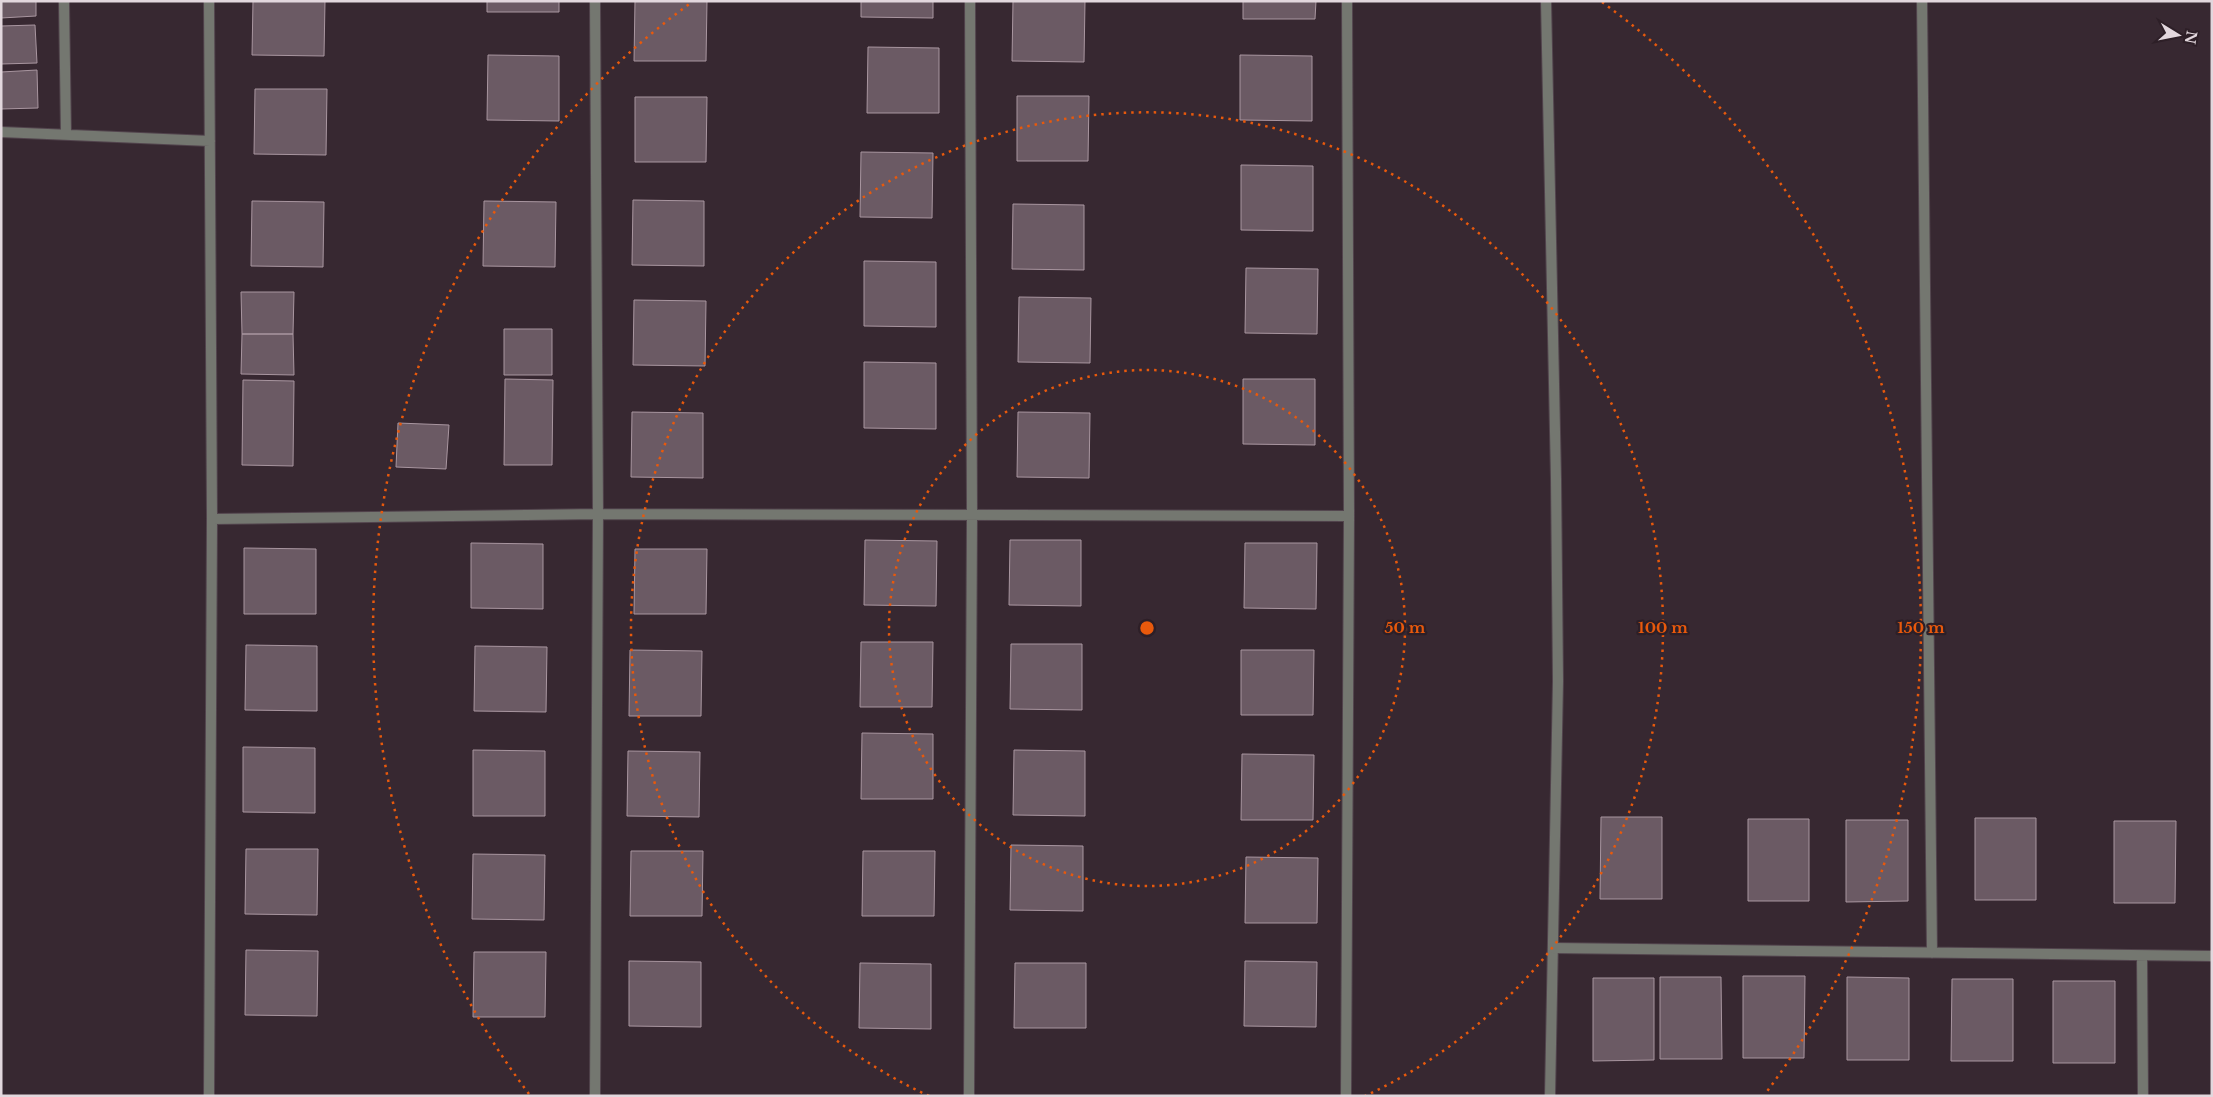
<svg xmlns="http://www.w3.org/2000/svg" width="2213" height="1097" font-family="'Libre Baskerville',serif">
  <style>
    .building { fill: #6b5a64; stroke: #a996a0 }
    .lines { fill: none; stroke-linecap: round; stroke-linejoin: round }
    .service-casing { stroke: #52444d; stroke-width: 12 }
    .minor-casing { stroke: #52444d; stroke-width: 12 }
    .service { stroke: #747770; stroke-width: 10 }
    .minor { stroke: #747770; stroke-width: 10 }
    .ring { fill: none; stroke: #e8590c; stroke-width: 2.5; stroke-dasharray: 2.5 5 }
    .centre { fill: #e8590c; stroke: #2d1f27; stroke-width: 2.5 }
    .ring-label { font-size: 15px; text-anchor: middle; font-weight: bold; fill: #e8590c; stroke: #2d1f27; stroke-width: 4.5; stroke-linejoin: round; paint-order: stroke }
  </style>
  <rect width="100%" height="100%" fill="#372831"/>
  <path class="building" d="M1 1H36V16L1 18Z
    M253 1H325L324 56 252 55Z
    M487 1H559V12H487Z
    M635 1H707L706 61H634Z
    M861 1H933V18L861 17Z
    M1013 1H1085L1084 62 1012 61Z
    M1243 1H1316L1315 19H1243Z
    M35 25 37 63 1 64V26Z
    M868 47 939 48V113H867Z
    M488 55 559 56V121L487 120Z
    M1240 55 1312 56V121L1240 120Z
    M37 70 38 108 1 109V72Z
    M255 89H327L326 155 254 154Z
    M1017 96H1089L1088 161H1017Z
    M635 97H707L706 162H635Z
    M861 152 933 153 932 218 860 217Z
    M1241 165 1313 166V231L1241 230Z
    M633 200 704 201V266L632 265Z
    M252 201 324 202 323 267 251 266Z
    M484 201 556 202 555 267 483 266Z
    M1013 204 1084 205V270L1012 269Z
    M864 261 936 262V327L864 326Z
    M1246 268 1318 269 1317 334 1245 333Z
    M241 292H294L293 334H242Z
    M1019 297 1091 298 1090 363 1018 362Z
    M634 300 706 301 705 366 633 365Z
    M504 329H552V375H504Z
    M242 334H293L294 375 241 374Z
    M864 362 936 363V429L864 428Z
    M505 379 553 380 552 465H504Z
    M1243 379H1315V445L1243 444Z
    M243 380 294 381 293 466 242 465Z
    M632 412 703 413V478L631 477Z
    M1018 412 1090 413 1089 478 1017 477Z
    M398 423 449 425 446 469 396 467Z
    M865 540 937 541 936 606 864 605Z
    M1010 540H1081V606L1009 605Z
    M471 543 543 544V609L471 608Z
    M1245 543H1317L1316 609 1244 608Z
    M244 548 316 549V614H244Z
    M635 549H707L706 614H634Z
    M861 642H933L932 707H860Z
    M1011 644H1082V710L1010 709Z
    M246 645 317 646V711L245 710Z
    M475 646 547 647 546 712 474 711Z
    M630 650 702 651 701 716H629Z
    M1241 650H1314L1313 715H1241Z
    M862 733 933 734V799H861Z
    M243 747 315 748V813L243 812Z
    M473 750 545 751V816H473Z
    M1014 750 1085 751V816L1013 815Z
    M628 751 700 752 699 817 627 816Z
    M1242 754 1314 755 1313 820H1241Z
    M1601 817H1662V899H1600Z
    M1975 818H2036V900H1975Z
    M1748 819H1809V901H1748Z
    M1846 820H1908V901L1846 902Z
    M2114 821H2176L2175 903H2114Z
    M1011 845 1083 846V911L1010 910Z
    M246 849H318L317 915 245 914Z
    M631 851H703L702 916H630Z
    M863 851H935L934 916H862Z
    M473 854 545 855 544 920 472 919Z
    M1246 857 1318 858 1317 923H1245Z
    M246 950 318 951 317 1016 245 1015Z
    M474 952H546L545 1017H473Z
    M629 961 701 962V1027L629 1026Z
    M1245 961 1317 962 1316 1027 1244 1026Z
    M860 963 931 964V1029L859 1028Z
    M1015 963H1086V1028H1014Z
    M1743 976H1805L1804 1058H1743Z
    M1660 977H1721L1722 1059H1660Z
    M1847 977 1909 978V1060H1847Z
    M1593 978H1654V1060L1593 1061Z
    M1952 979H2013V1061H1951Z
    M2053 981H2115V1063H2053Z"/>
  <g class="lines">
    <g class="service-casing">
      <path id="service" d="M1546 1 1556 479 1558 681 1550 1096"/>
    </g>
    <g class="minor-casing">
      <path id="minor" d="M64 1 66 135
        M1922 1 1932 953
        M1 132 210 141
        M212 519 598 514 1349 516
        M1553 948 2212 956
        M2142 956 2143 1096
        M209 1096 212 519 209 1
        M595 1096 598 514 595 1
        M969 1096 972 516 970 1
        M1346 1096 1349 516 1347 1"/>
    </g>
    <use href="#service" class="service"/>
    <use href="#minor" class="minor"/>
  </g>
  <g class="ring">
    <circle cx="1147" cy="628" r="258"/>
    <path d="M929 1096A516 516 0 1 1 1365 1096"/>
    <path d="M529 1094A774 774 0 0 1 692 2M1602 2A774 774 0 0 1 1765 1094"/>
  </g>
  <circle cx="1147" cy="628" r="8" class="centre"/>
  <g class="ring-label">
    <text x="1405" y="633">50 m</text>
    <text x="1663" y="633">100 m</text>
    <text x="1921" y="633">150 m</text>
  </g>
  <rect width="2213" height="1097" fill="none" stroke="#e2d7dd" stroke-width="5"/>
  <g transform="translate(2178 35) rotate(100)" stroke="#2d1f27" stroke-width="4" paint-order="stroke">
  <path d="M0-4L9 19L0 12L-9 19Z" fill="#e2d7dd"/>
  <text y="-8" font-size="14" font-weight="bold" text-anchor="middle" fill="#e2d7dd">N</text>
  </g>
</svg>
